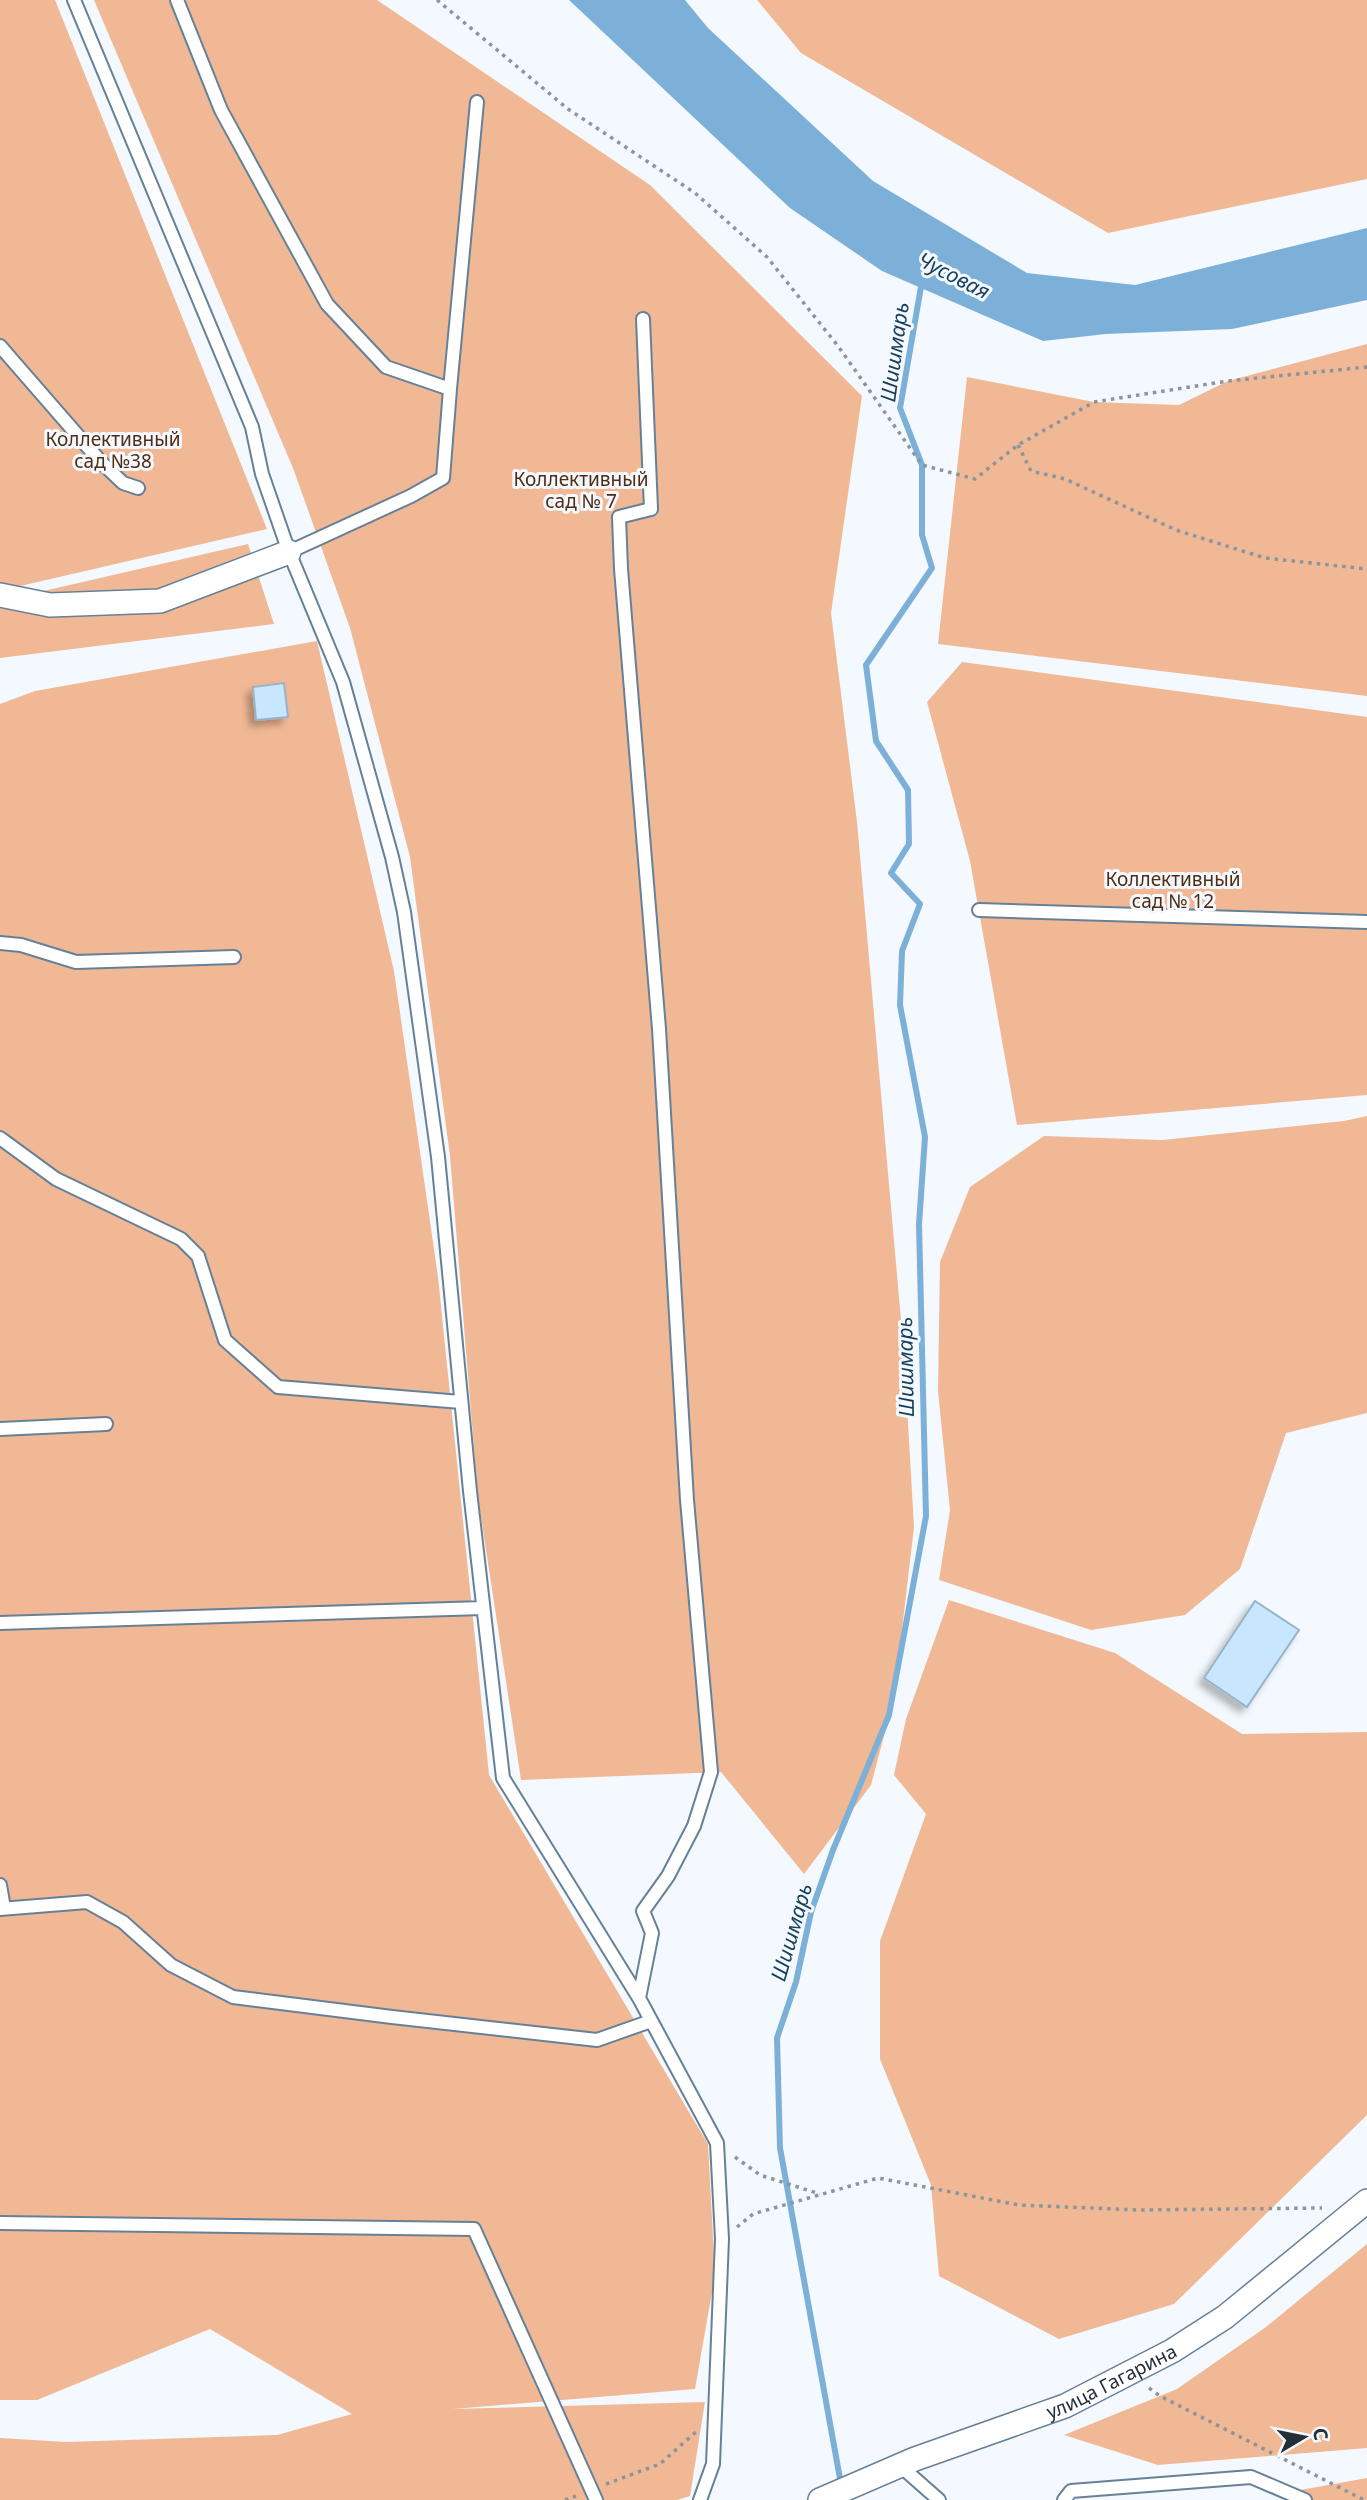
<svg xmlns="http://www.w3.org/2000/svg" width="1367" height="2500" font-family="'Noto Sans',sans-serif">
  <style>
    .green { fill: #f1b895 }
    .water { fill: #7cb0d9 }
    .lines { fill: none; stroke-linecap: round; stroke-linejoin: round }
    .stream { stroke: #7cb0d9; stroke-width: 6 }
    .building { fill: #c8e6fe; stroke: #97b3ca; stroke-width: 2; filter: url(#shadow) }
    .lane-casing { stroke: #668197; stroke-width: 16 }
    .street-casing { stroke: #668197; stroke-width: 26 }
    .path { stroke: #8c959c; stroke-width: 3.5; stroke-dasharray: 3.5 5; stroke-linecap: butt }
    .lane { stroke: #fff; stroke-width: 12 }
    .street { stroke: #fff; stroke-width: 23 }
    .labels { text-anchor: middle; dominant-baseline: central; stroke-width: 6; stroke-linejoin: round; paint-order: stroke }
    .park-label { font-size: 19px; fill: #512c11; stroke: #f3f9fe }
    .street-label { font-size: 19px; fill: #232e37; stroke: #f3f9fe }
    .water-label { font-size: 21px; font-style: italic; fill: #173f5b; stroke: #f3f9fe }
  </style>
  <defs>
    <filter id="shadow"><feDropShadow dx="-6" dy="6" stdDeviation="3.5" flood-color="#0004"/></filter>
  </defs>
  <rect width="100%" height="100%" fill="#f3f9fe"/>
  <path class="green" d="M0 0H55L267 529 3 590 0 588Z
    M94 0H377L650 185 862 396 831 613 857 822 904 1354 914 1527 894 1698 871 1785 804 1874 721 1772 521 1780 478 1497 450 1156 410 857 350 628 293 468Z
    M757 0H1367V179L1108 233 801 53Z
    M1367 344V696L938 644 967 377 1094 402 1179 405 1228 381Z
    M248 544 274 624 0 658V601Z
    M317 641 394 971 438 1277 489 1775 708 2144 715 2275 695 2389 453 2409 705 2402 690 2496 677 2500H0V2438L66 2442 277 2435 352 2414 210 2329 37 2400H0V704L35 691Z
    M962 662 1367 717V1095L1017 1125 970 861 927 702Z
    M1367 1116V1413L1286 1433 1240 1569 1185 1615 1091 1630 939 1580 950 1510 938 1391 940 1262 970 1187 1044 1136 1162 1140 1344 1121Z
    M949 1600 1115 1653 1242 1734 1367 1732V2115L1174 2304 1059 2339 939 2276 931 2185 880 2059V1941L926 1814 894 1775 906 1719Z
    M1367 2244V2448L1158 2465 1064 2435 1177 2389 1266 2327Z
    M1367 2478V2500H1308L1295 2491Z"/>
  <path class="water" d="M569 0H685L708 28 873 181 1027 273 1135 285 1367 228V300L1232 329 1106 334 1043 341 882 271 790 208Z"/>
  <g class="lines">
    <path class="stream" d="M841 2484 780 2148 777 2038 796 1982 811 1912 833 1850 889 1715 926 1516 919 1224 925 1137 900 1005 902 951 920 904 891 873 909 844 908 790 876 741 866 665 932 568 922 535V465L900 408 922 281"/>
  </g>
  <path class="building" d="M284 683 288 717 256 720 253 687Z
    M1255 1601 1299 1630 1247 1707 1204 1678Z"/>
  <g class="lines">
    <g class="lane-casing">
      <path id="lane" d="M74 0 252 427 262 474 289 552 343 682 392 857 404 912 438 1157 470 1491 503 1778 639 1998 717 2143 722 2239 713 2464 700 2500
        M177 0 221 110 327 304 386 367 450 389 443 478 411 496 289 552
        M0 346 100 461 123 483 138 488
        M450 389 477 102
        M979 910 1367 922
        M0 943 21 945 76 962 234 957
        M0 1138 56 1179 181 1239 198 1256 225 1340 278 1387 461 1402
        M0 1429 106 1424
        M0 1623 483 1608
        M0 1885 4 1908
        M0 1909 87 1902 123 1922 171 1965 233 1997 392 2017 597 2040 651 2021
        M639 1998 652 1933 643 1911 668 1876 694 1826 711 1772 687 1500 659 1029 621 569 619 517 651 509 643 319
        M0 2223 474 2229 596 2500
        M897 2463 939 2500
        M1064 2500 1071 2491 1251 2477 1305 2500"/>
    </g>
    <g class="street-casing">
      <g id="street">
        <path d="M0 595 50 605 160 601 289 552"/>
        <path id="s1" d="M820 2500 915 2459 1065 2406 1172 2351 1225 2317 1367 2201"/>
      </g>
    </g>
    <path class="path" d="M437 0 568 109 695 193 767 257 838 346 922 465 975 479 1018 445 1094 402 1228 381 1367 367
      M1018 445 1031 471 1065 479 1176 530 1265 558 1367 569
      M735 2157 760 2175 820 2194
      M737 2227 753 2214 878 2178 1019 2205 1139 2210 1322 2208
      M1149 2388 1160 2396 1364 2500
      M606 2484 660 2464 697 2431
      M565 2500 576 2496"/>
    <use href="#lane" class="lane"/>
    <use href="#street" class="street"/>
  </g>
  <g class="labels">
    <g class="park-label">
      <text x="113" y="439">Коллективный<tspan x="113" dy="22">сад №38</tspan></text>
      <text x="581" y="479">Коллективный<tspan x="581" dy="22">сад № 7</tspan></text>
      <text x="1173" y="879">Коллективный<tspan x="1173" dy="22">сад № 12</tspan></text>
    </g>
    <g class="street-label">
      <text stroke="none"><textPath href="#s1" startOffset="315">улица Гагарина</textPath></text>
    </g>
    <g class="water-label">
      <text transform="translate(954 275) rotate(27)">Чусовая</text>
      <text transform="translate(894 352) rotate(-82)">Шишмарь</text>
      <text transform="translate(905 1367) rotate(-91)">Шишмарь</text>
      <text transform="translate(791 1932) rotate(-74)">Шишмарь</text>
    </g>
  </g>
  <g transform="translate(1304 2437) rotate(80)" stroke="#f3f9fe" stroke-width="5" paint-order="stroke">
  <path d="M0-5L12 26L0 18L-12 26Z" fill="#232e37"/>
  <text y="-10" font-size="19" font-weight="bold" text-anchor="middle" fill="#232e37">С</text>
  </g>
</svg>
